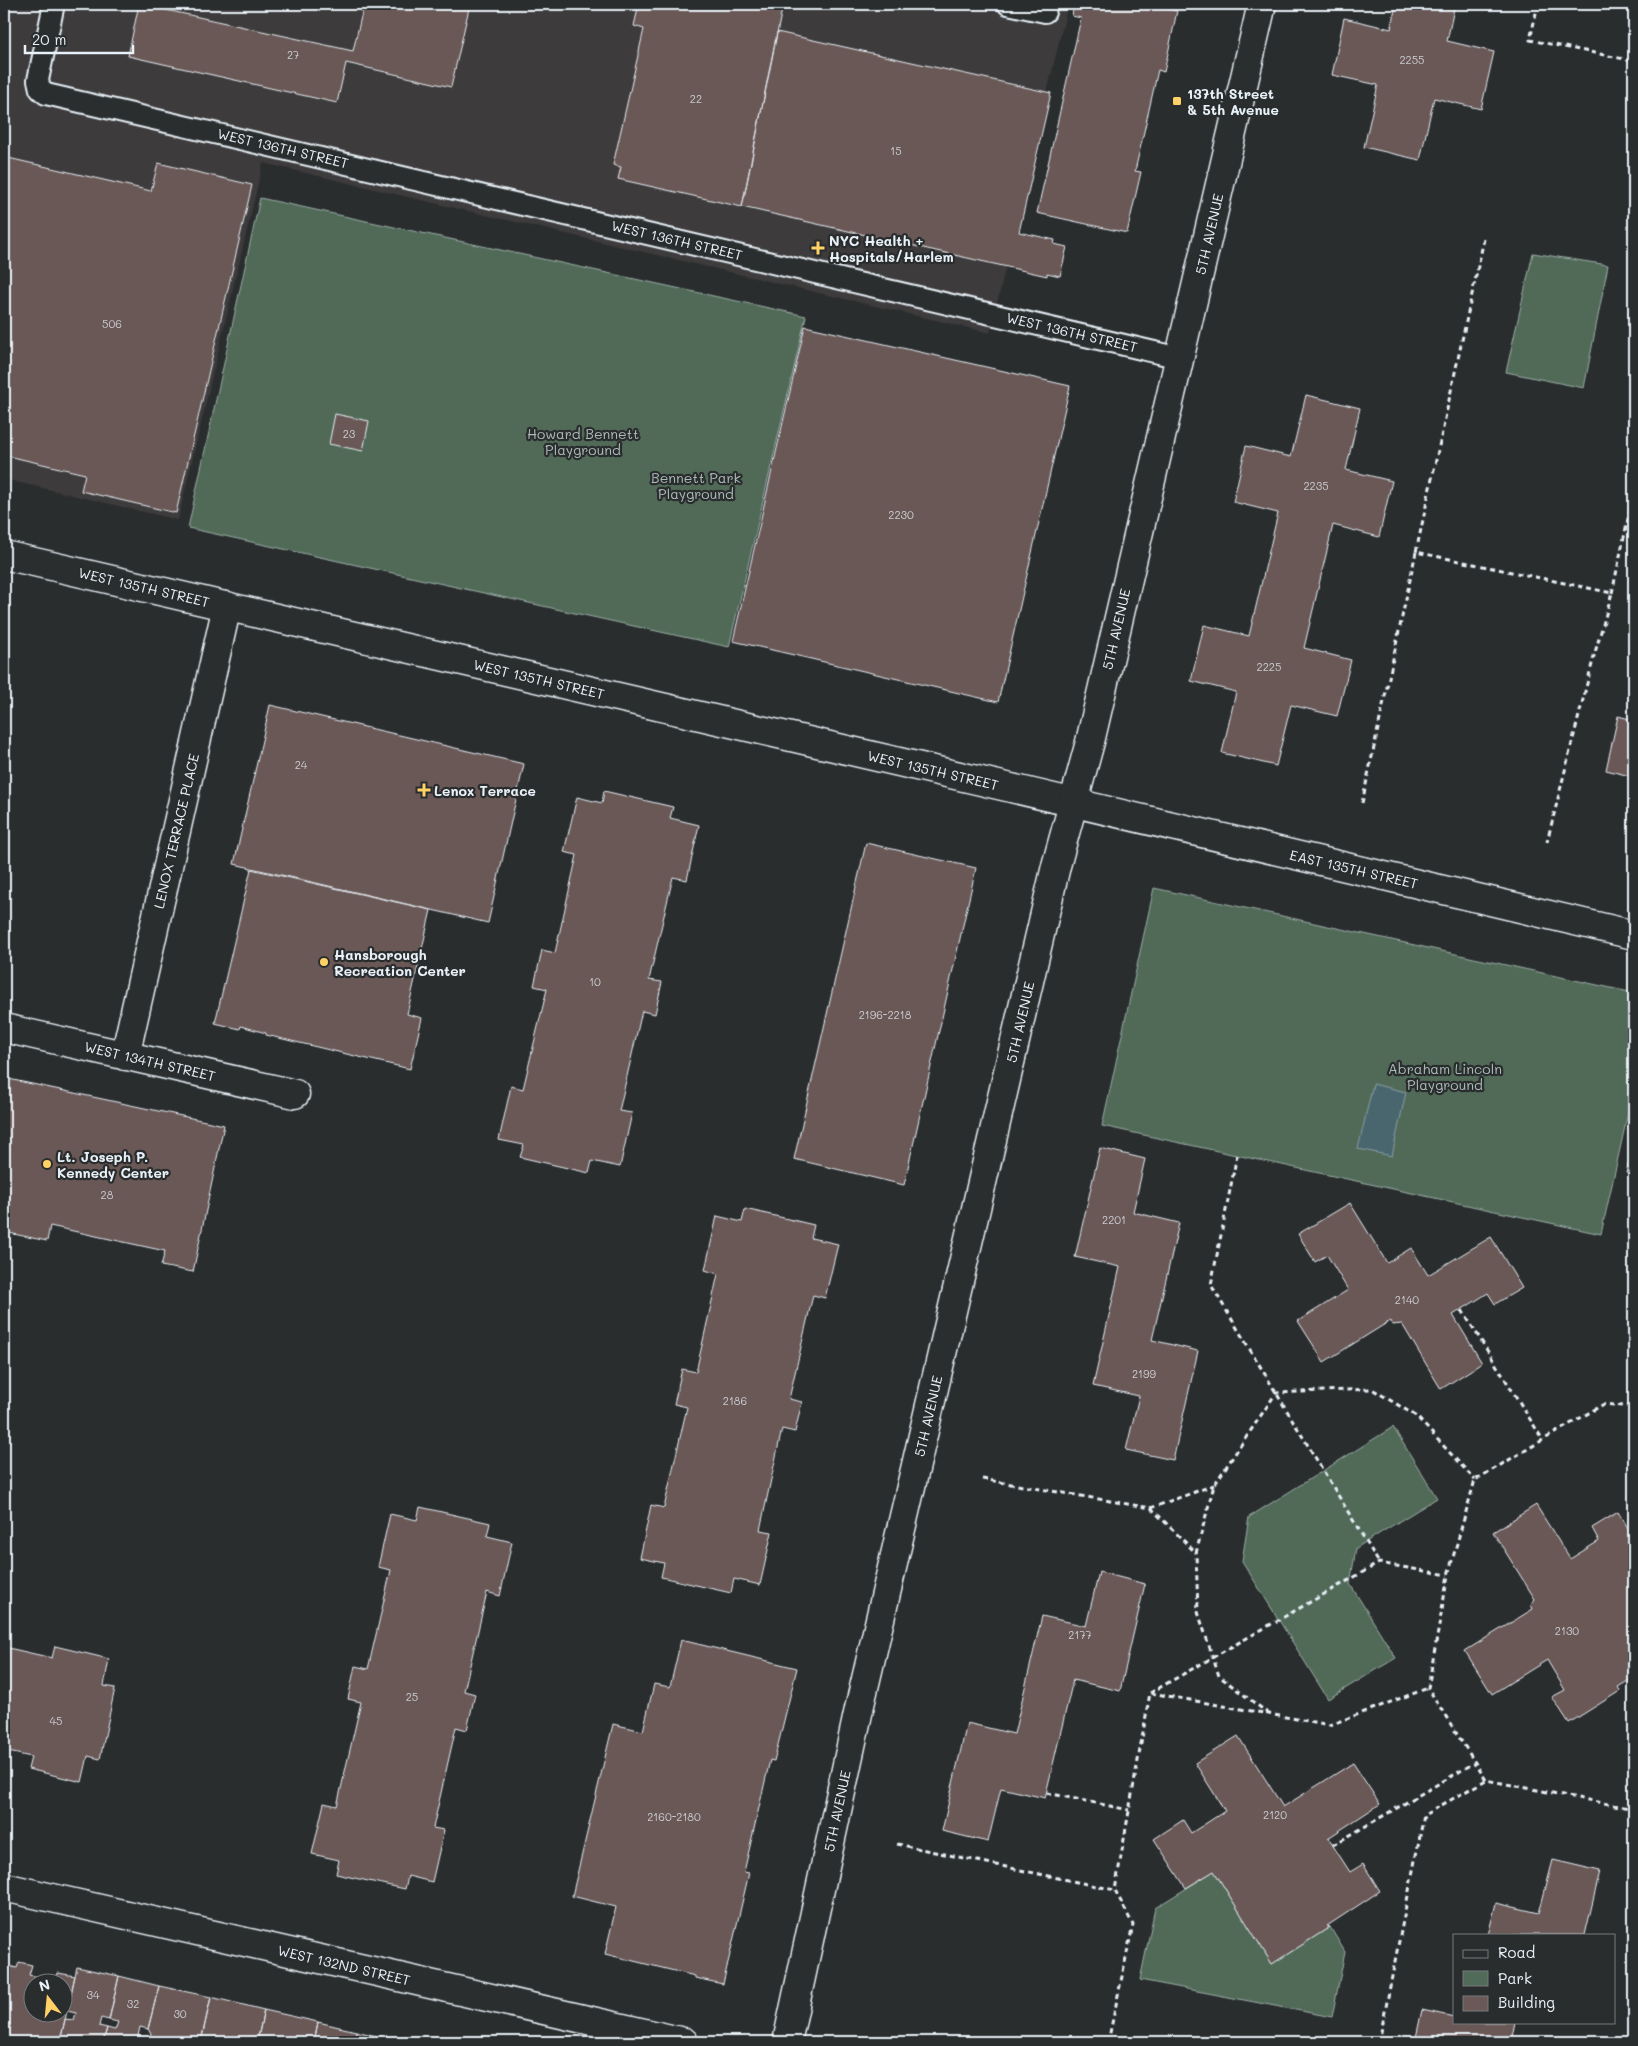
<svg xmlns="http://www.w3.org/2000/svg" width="1638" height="2046" font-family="Mali,sans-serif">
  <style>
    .built { fill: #3e3a3a }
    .green { fill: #516b59; stroke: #9caea8 }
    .water { fill: #4a666e; stroke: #899ea5 }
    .building { fill: #6b5957; stroke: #e8f1f8; fill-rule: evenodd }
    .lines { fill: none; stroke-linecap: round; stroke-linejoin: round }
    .service-casing { stroke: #e8f1f8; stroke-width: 24 }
    .minor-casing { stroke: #e8f1f8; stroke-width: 31 }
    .tertiary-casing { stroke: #e8f1f8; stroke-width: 31 }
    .secondary-casing { stroke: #e8f1f8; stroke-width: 31 }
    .path { stroke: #e8f1f8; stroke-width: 3; stroke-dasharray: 5 4; stroke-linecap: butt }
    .service { stroke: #2a2d2e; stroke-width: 20 }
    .minor { stroke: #2a2d2e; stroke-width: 28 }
    .tertiary { stroke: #2a2d2e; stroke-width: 28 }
    .secondary { stroke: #2a2d2e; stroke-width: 28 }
    .poi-dot { fill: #ffd166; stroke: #2a2d2e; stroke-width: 2 }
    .labels { text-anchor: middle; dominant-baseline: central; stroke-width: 4.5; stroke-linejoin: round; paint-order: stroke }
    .number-label { font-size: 11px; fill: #c9cbd0 }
    .poi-label { font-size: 14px; font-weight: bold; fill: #e8f1f8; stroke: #2a2d2e; text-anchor: start }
    .street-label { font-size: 14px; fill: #e8f1f8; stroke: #2a2d2e }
    .park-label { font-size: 14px; fill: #acbbb8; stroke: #2a2d2e }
  </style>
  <rect width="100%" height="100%" fill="#2a2d2e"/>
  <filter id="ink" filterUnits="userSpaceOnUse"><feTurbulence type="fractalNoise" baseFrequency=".02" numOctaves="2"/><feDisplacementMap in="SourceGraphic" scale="10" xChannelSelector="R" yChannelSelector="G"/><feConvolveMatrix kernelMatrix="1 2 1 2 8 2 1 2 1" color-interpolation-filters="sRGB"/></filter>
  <g filter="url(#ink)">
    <path class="built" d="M4 4H1068L990 333 263 163 178 520 4 479Z"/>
    <path class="green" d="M260 198 806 316 729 647 188 528Z
      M1533 253 1608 265 1584 388 1506 372Z
      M1154 888 1634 993V1086L1601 1234 1102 1126Z
      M1393 1427 1437 1498 1356 1548 1350 1584 1396 1658 1328 1699 1242 1561 1249 1517Z
      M1214 1871 1272 1964 1330 1927 1345 1952 1332 2017 1140 1980 1155 1908Z"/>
    <path class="water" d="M1373 1084 1406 1092 1392 1156 1358 1149Z"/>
    <path class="building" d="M139 4 353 51 364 4H470L451 87 346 63 337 103 128 56Z
      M639 4H783L742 207 618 179 621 167 613 165 644 29 634 26Z
      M1074 4H1144L1177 11 1164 72 1158 70 1135 171 1141 172 1127 233 1037 213 1081 18 1072 16Z
      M1396 4H1455L1447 41 1494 52 1481 109 1434 98 1420 160 1364 147 1378 85 1332 75 1344 18 1391 29Z
      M777 32 1051 93 1019 232 1055 240 1054 244 1067 247 1060 276 1047 273V276L742 207Z
      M4 157 151 191 158 163 252 185 176 513 81 491 85 474 4 455Z
      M805 326 1070 386 998 702 733 641Z
      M1306 395 1360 408 1346 470 1392 481 1379 537 1333 525 1304 648 1351 660 1337 716 1291 705 1276 766 1222 753 1236 692 1191 681 1204 625 1249 636 1278 513 1233 502 1246 446 1291 457Z
      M335 414 369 421 363 451 329 444Z
      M270 705 524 764 488 923 234 864Z
      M1618 716 1634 720V777L1606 770Z
      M604 791 673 807 670 818 699 825 687 880 673 877 649 980 662 982 655 1014 642 1011 619 1111 632 1113 620 1167 592 1161 589 1173 520 1157 524 1145 499 1140 511 1086 523 1089 547 989 534 986 542 950 555 953 577 855 564 852 577 797 602 803Z
      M866 843 976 868 904 1185 794 1159Z
      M251 869 431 910 407 1014 422 1018 410 1069 266 1035V1033L241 1026 240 1029 215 1023Z
      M4 1078 224 1125 193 1272 161 1266 165 1251 50 1226 47 1241 4 1232Z
      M1634 1141V1175L1626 1173Z
      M1100 1148 1145 1159 1133 1212 1179 1223 1152 1340 1198 1351 1173 1460 1126 1450 1139 1396 1093 1386 1120 1267 1075 1257Z
      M1350 1203 1387 1263 1411 1248 1428 1275 1491 1237 1522 1288 1495 1304 1488 1293 1453 1315 1482 1363 1441 1389 1402 1324 1392 1325 1390 1321 1324 1362 1298 1321 1348 1290 1327 1255 1315 1262 1298 1234Z
      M745 1209 814 1225 811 1238 838 1244 825 1298 813 1295 789 1399 802 1402 795 1432 782 1429 760 1530 772 1532 760 1585 734 1579 731 1593 661 1577 664 1563 640 1558 651 1505 664 1508 687 1407 674 1404 682 1369 696 1372 718 1274 705 1270 717 1216 742 1222Z
      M1536 1505 1570 1559 1599 1541 1592 1528 1618 1512 1634 1539 1633 1678 1618 1687 1620 1691 1569 1723 1552 1697 1565 1690 1547 1660 1492 1694 1465 1651 1533 1609 1531 1605 1535 1599 1493 1532Z
      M420 1507 490 1523 487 1536 512 1542 500 1596 487 1592 464 1691 475 1694 467 1730 456 1727 433 1828 444 1830 432 1882 408 1876 405 1889 336 1874 339 1860 312 1854 324 1803 337 1806 361 1702 348 1699 355 1666 368 1669 391 1570 378 1567 390 1514 417 1520Z
      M1099 1572 1145 1584 1120 1691 1073 1680 1045 1798 1001 1788 988 1842 942 1831 967 1723 1014 1734 1042 1616 1086 1626Z
      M681 1640 797 1668 774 1761 770 1760 744 1872 749 1873 723 1984 695 1978V1976L605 1954 616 1907 572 1896 613 1724 643 1731 654 1684 670 1687Z
      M55 1646 109 1659 104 1686 115 1688 100 1759 88 1756 82 1782 28 1769 31 1757 4 1751V1647L52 1658Z
      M1238 1736 1283 1807 1353 1763 1380 1804 1328 1838 1350 1872 1363 1864 1380 1891 1327 1926 1330 1927 1272 1964 1214 1871 1186 1888 1154 1839 1183 1820 1191 1833 1225 1811 1195 1763Z
      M1553 1860 1600 1871 1585 1935H1488L1496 1903 1539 1913Z
      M19 1962 32 1965 29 1975 56 1980 58 1973 75 1976 60 2042H4V1965L17 1968ZM32 1984H62V2014H32Z
      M77 1967 119 1976 109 2020 101 2018 99 2026 107 2028 103 2042H60L65 2019 74 2020 76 2013 67 2011Z
      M119 1976 159 1986 148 2029 140 2027 138 2036 146 2038 145 2042H103L107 2028 115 2030 118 2022 109 2020Z
      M159 1986 211 1997 201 2041 149 2042 151 2034 148 2029Z
      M211 1997 264 2010 257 2042H201Z
      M264 2010 318 2022 314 2042H257Z
      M1422 2010 1454 2017V2022H1515L1511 2042H1415Z
      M318 2022 356 2031 354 2042H314Z
      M356 2031 397 2041 396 2042H354Z"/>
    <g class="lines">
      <g class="service-casing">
        <path id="service" d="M54 4 38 80 40 89 46 94 1180 358
          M1008 4 1045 12 1047 4"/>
      </g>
      <g class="minor-casing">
        <path id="minor" d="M4 1028 295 1094
          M125 1056 227 606
          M4 1887 684 2042"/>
      </g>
      <g class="tertiary-casing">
        <path id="tertiary" d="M4 555 1007 787 1634 935"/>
      </g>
      <g class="secondary-casing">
        <path id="secondary" d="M787 2042 859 1709 1056 866 1090 742 1262 4"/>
      </g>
      <path class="path" d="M1538 4 1530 40 1634 61
        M1484 239 1416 552 1612 593 1594 656 1547 842
        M1612 593 1634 491
        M1362 803 1416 552
        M1237 1155 1211 1285 1379 1563
        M1462 1310 1543 1440
        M982 1479 1151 1508 1214 1485
        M1151 1508 1196 1553
        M1150 1693 1379 1563 1448 1575
        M1151 1693 1330 1725 1428 1688
        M1269 1714 1219 1676 1198 1612 1196 1553 1214 1485 1276 1393 1372 1389 1416 1416 1475 1480
        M1486 1780 1428 1688 1448 1575 1475 1480 1604 1404 1634 1407
        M1047 1793 1129 1810
        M897 1844 1115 1890
        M1333 1845 1476 1762
        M1108 2042 1133 1925 1115 1890 1150 1693
        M1379 2042 1424 1815 1486 1780 1634 1809"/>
      <use href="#service" class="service"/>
      <use href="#minor" class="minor"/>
      <use href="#tertiary" class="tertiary"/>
      <use href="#secondary" class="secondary"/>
    </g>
  </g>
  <g class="poi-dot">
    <rect x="1172" y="96" width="10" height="10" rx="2.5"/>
    <path d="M815.5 240.5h5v5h5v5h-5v5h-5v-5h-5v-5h5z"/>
    <path d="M421.5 782.5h5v5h5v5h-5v5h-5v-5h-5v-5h5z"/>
    <circle cx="324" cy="962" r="5"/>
    <circle cx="47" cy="1164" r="5"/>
  </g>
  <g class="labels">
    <g class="number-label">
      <text x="293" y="54">27</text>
      <text x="1412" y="59">2255</text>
      <text x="696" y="98">22</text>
      <text x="896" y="150">15</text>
      <text x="112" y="323">506</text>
      <text x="349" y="433">23</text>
      <text x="1316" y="485">2235</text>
      <text x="901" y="514">2230</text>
      <text x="1269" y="666">2225</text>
      <text x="301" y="764">24</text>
      <text x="595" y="981">10</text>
      <text x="885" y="1014">2196-2218</text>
      <text x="107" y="1194">28</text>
      <text x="1114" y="1219">2201</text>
      <text x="1407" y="1299">2140</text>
      <text x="1144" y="1373">2199</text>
      <text x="735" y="1400">2186</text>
      <text x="1567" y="1630">2130</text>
      <text x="1080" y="1634">2177</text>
      <text x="412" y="1696">25</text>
      <text x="56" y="1720">45</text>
      <text x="1275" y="1814">2120</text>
      <text x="674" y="1816">2160-2180</text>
      <text x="93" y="1994">34</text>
      <text x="133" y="2003">32</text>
      <text x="180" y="2013">30</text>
    </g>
    <g class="poi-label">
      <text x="1187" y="93">137th Street<tspan x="1187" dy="16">&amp; 5th Avenue</tspan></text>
      <text x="829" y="240">NYC Health +<tspan x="829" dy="16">Hospitals/Harlem</tspan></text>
      <text x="434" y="790">Lenox Terrace</text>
      <text x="334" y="954">Hansborough<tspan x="334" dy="16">Recreation Center</tspan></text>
      <text x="57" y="1156">Lt. Joseph P.<tspan x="57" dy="16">Kennedy Center</tspan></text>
    </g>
    <g class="street-label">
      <text transform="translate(283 148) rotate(13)">WEST 136TH STREET</text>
      <text transform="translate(1209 234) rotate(-77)">5TH AVENUE</text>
      <text transform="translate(677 240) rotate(13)">WEST 136TH STREET</text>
      <text transform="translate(1072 332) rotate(13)">WEST 136TH STREET</text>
      <text transform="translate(144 587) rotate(13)">WEST 135TH STREET</text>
      <text transform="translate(1116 629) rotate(-77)">5TH AVENUE</text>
      <text transform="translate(539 679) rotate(13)">WEST 135TH STREET</text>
      <text transform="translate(933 770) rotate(13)">WEST 135TH STREET</text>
      <text transform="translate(176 831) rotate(-77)">LENOX TERRACE PLACE</text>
      <text transform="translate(1354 869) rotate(13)">EAST 135TH STREET</text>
      <text transform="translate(1020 1022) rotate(-77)">5TH AVENUE</text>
      <text transform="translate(150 1061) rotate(13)">WEST 134TH STREET</text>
      <text transform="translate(928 1416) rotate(-77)">5TH AVENUE</text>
      <text transform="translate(837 1811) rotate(-78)">5TH AVENUE</text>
      <text transform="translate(344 1965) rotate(13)">WEST 132ND STREET</text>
    </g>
    <g class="park-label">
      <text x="583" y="433">Howard Bennett<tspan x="583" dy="16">Playground</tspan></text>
      <text x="696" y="477">Bennett Park<tspan x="696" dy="16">Playground</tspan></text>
      <text x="1445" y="1068">Abraham Lincoln<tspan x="1445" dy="16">Playground</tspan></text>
    </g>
  </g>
  <rect width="1638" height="2046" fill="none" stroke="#2a2d2e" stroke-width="20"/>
  <rect x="10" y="10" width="1618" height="2026" fill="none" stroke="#e8f1f8" stroke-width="2" filter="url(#ink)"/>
  <rect x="1453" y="1934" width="162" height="90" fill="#2a2d2e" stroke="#767b7f"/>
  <rect x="1463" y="1950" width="25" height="8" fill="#2a2d2e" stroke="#767b7f"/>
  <text x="1498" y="1958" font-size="15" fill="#e8f1f8">Road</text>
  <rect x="1463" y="1971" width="25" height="15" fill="#516b59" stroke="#767b7f"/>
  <text x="1498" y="1984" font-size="15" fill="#e8f1f8">Park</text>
  <rect x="1463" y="1996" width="25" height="15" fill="#6b5957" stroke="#767b7f"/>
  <text x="1498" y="2008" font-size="15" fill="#e8f1f8">Building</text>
  <g transform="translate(48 1998) rotate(344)"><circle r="24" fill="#2a2d2e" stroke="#767b7f"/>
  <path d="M0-4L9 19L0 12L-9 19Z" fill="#ffd166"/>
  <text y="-8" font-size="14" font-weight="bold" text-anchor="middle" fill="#e8f1f8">N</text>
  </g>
  <path d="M25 45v8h108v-8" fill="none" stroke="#e8f1f8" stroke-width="2.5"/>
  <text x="32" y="45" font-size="15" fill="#e8f1f8" stroke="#2a2d2e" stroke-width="4" paint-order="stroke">20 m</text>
</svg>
